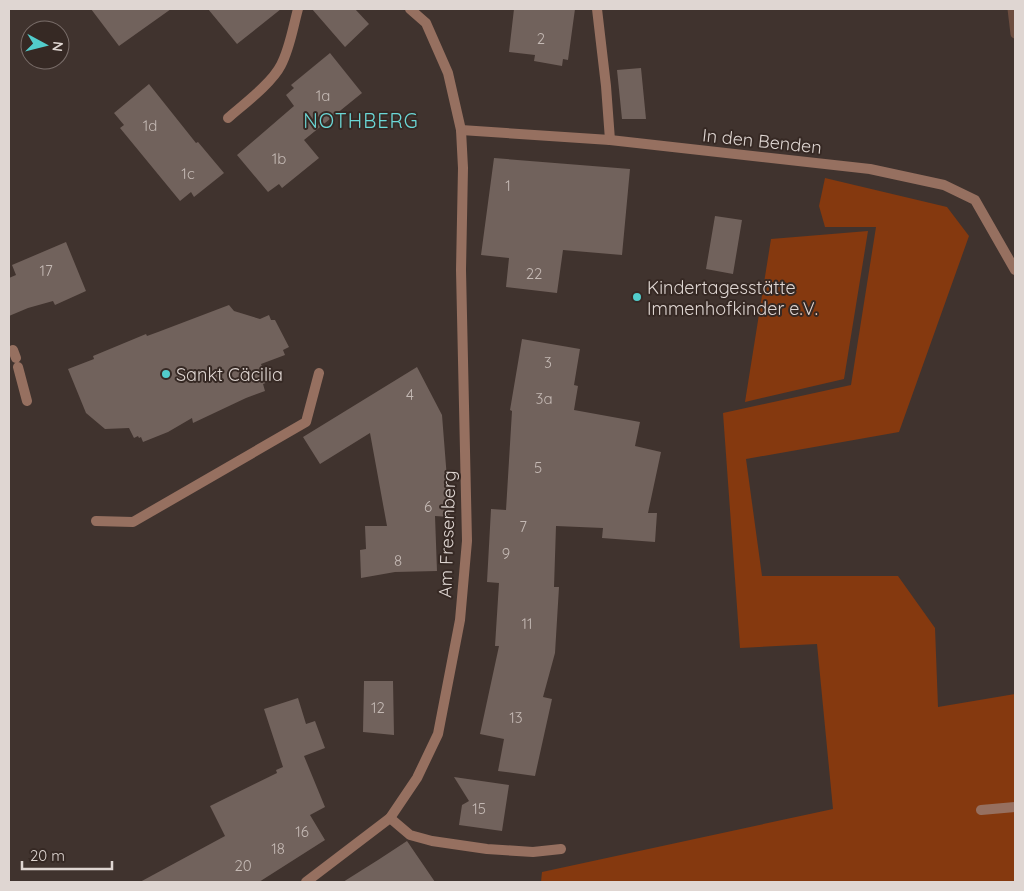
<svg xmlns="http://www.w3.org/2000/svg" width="1024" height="891" font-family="Quicksand,sans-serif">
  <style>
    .green { fill: #85390f }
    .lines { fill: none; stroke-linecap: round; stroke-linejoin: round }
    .stream { stroke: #6c4d3f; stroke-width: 9 }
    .building { fill: #71625c }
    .service { stroke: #967060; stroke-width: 10 }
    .pedestrian { stroke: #967060; stroke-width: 10 }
    .minor { stroke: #967060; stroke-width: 10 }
    .tertiary { stroke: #967060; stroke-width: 10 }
    .poi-dot { fill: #52cdcc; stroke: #362924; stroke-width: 2 }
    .labels { text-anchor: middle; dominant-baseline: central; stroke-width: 4; stroke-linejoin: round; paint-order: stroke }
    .number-label { font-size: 15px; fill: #c4b9b4 }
    .street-label { font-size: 18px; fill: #dfd6d2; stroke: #362924 }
    .poi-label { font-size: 18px; fill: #dfd6d2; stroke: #362924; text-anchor: start }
    .quarter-label { font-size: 20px; letter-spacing: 1px; fill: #6bd7d6; stroke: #362924 }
  </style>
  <rect width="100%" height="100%" fill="#40332e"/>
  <path class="green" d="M825 178 947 207 969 236 899 432 746 459 762 576H898L935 628 938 707 1015 694V882H541L542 872 833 809 817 644 740 648 723 413 851 385 876 227H825L819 206Z
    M868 231 844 379 745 402 771 239Z"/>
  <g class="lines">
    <path class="stream" d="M1012 9 1015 34"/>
  </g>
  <path class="building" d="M91 9H171L119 46Z
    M208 9H281L237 44Z
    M312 9H355L369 24 345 47Z
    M514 9H575L568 60 563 59 562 66 534 61 535 55 509 52Z
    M330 53 362 93 304 140 319 158 282 188 279 184 268 192 237 155 294 106 286 95 294 88 291 85Z
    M641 68 646 119H622L617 70Z
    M149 84 196 143 198 142 224 173 194 197 191 192 180 201 120 128 124 125 114 113Z
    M494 158 630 169 622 255 563 250 557 293 506 287 509 258 481 255Z
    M715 216 742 220 733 274 706 269Z
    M66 242 86 291 55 305 53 301 28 308 9 316V278L16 275 12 265Z
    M229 305 234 311 260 319 269 315 271 320H275L289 347 283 350 285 355 261 364 268 382 263 384 265 391 246 398 193 423 192 418 168 432 143 442 141 437 139 438 138 436 134 438 129 428 105 429 86 413 68 369 94 359 93 356 146 334 147 336 158 332Z
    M522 339 580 349 574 385 578 386 574 410 640 422 635 446 661 452 648 513H657L655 542 602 538 603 528 556 526 554 587H559L555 653 543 697 552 699 535 776 498 771 504 739 480 734 499 646H495L499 583 487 582 491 509 506 510 512 411 510 410Z
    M417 367 442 415 450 517 435 516 437 571 395 572 361 578 360 550 366 549 365 526H387L370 433 320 464 303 437Z
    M364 681H393L394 735 363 732Z
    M298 698 306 724 315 721 325 748 304 756 325 807 310 815 325 840 259 882H140L225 836 210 806 277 773 276 770 283 767 264 709Z
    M454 777 509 785 502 831 459 825 462 805 469 801Z
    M407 841 435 882H343L378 860Z"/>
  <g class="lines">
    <path class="service" d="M597 9 606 86 610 140
      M228 118C244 104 272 83 281 65 290 48 293 27 298 9
      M981 810 1015 807
      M390 818 410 835 432 841 487 849 533 852 561 849"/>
    <path class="pedestrian" d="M13 350 16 358
      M18 367 27 401
      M96 521 133 522 306 422 319 373"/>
    <path class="minor" d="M461 130 610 140 870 169 944 185 975 200 1015 270"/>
    <path class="tertiary" d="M306 882 390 818 417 778 438 734 460 620 467 541 461 270 463 168 461 130 448 73 426 23 410 9"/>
  </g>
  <g class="poi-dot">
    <circle cx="637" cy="297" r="5"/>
    <circle cx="166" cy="374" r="5"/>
  </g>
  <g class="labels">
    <g class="number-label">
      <text x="541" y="38">2</text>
      <text x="323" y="95">1a</text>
      <text x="150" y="125">1d</text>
      <text x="279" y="158">1b</text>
      <text x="188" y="173">1c</text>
      <text x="508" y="185">1</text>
      <text x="46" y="270">17</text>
      <text x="534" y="273">22</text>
      <text x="548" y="362">3</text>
      <text x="410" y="394">4</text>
      <text x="544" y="398">3a</text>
      <text x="538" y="467">5</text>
      <text x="428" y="506">6</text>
      <text x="523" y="526">7</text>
      <text x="506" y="553">9</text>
      <text x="398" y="560">8</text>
      <text x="527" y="623">11</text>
      <text x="378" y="707">12</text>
      <text x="516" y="717">13</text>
      <text x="479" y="808">15</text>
      <text x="302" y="831">16</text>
      <text x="278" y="848">18</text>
      <text x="243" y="865">20</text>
    </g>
    <g class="street-label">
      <text transform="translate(762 141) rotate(6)">In den Benden</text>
      <text transform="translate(447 534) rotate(-88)">Am Fresenberg</text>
    </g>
    <g class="poi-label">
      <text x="647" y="287">Kindertagesstätte<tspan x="647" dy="21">Immenhofkinder e.V.</tspan></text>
      <text x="176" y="374">Sankt Cäcilia</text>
    </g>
    <g class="quarter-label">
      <text x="361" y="120">NOTHBERG</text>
    </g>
  </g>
  <rect width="1024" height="891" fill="none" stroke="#dfd6d2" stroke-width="20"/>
  <g transform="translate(45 45) rotate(97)"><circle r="24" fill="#362924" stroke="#7a6e6a"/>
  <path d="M0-4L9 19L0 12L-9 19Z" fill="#52cdcc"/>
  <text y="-8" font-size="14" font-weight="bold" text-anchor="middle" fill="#dfd6d2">N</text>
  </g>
  <path d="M22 861v8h90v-8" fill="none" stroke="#dfd6d2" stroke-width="2.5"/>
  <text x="30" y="861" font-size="15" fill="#dfd6d2" stroke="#362924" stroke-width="4" paint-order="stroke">20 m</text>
</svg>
